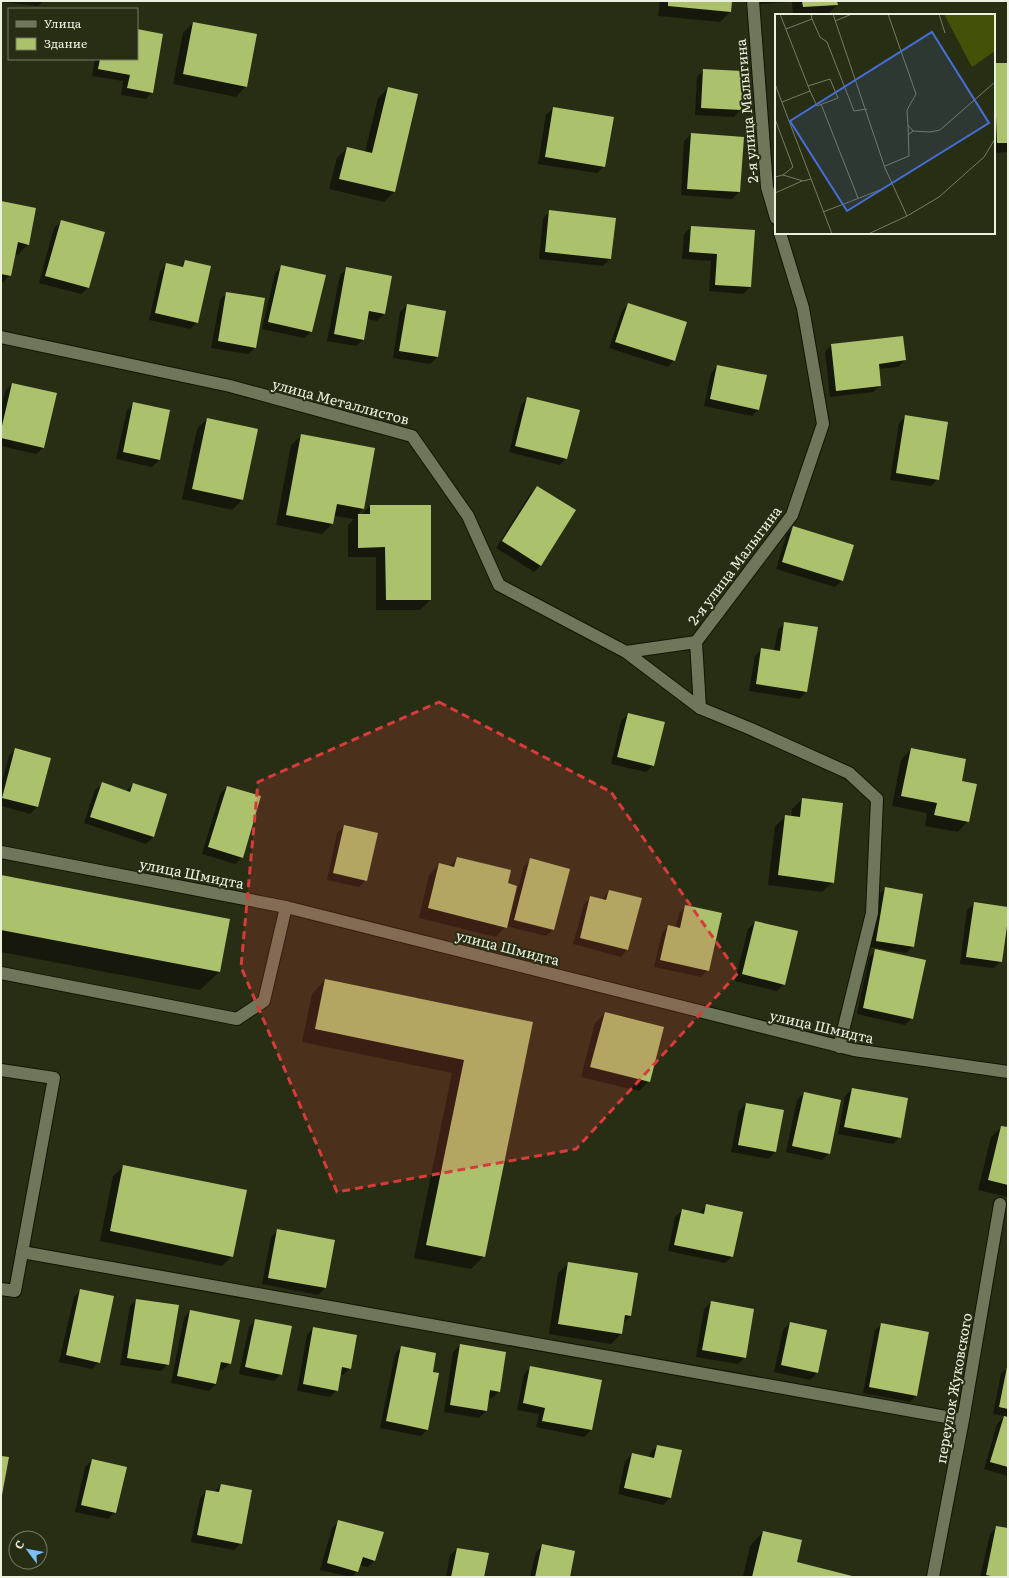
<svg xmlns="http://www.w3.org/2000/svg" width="1009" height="1578" font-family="Literata,serif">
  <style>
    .shadow { fill: #0007 }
    .building { fill: #acc16c }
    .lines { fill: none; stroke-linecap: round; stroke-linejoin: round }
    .lane-casing { stroke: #111600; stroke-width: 14 }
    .street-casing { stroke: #111600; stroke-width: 14 }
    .lane { stroke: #6f775a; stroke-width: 12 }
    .street { stroke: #6f775a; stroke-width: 12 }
    .marked { fill: #d83c3a; fill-opacity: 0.2; stroke: #d83c3a; stroke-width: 3; stroke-dasharray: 8 5; stroke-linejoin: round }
    .labels { text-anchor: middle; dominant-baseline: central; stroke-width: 4; stroke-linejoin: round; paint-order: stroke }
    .street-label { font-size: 14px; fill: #ecf1e0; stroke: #282e14 }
    .inset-road { fill: none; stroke: #767c66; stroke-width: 1 }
    .view { fill: #466fda; fill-opacity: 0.15; stroke: #466fda; stroke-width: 2 }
    .inset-edge { fill: none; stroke: #ecf1e0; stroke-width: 2 }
  </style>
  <rect width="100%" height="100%" fill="#282e14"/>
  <path class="shadow" d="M1 1H43L38 6 1 2Z
    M660 1H731L730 12 720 22 658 16Z
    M758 1H836L837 5 827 15H793L792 2 759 4Z
    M193 23 246 86 236 97 173 84 183 33Z
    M137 30 152 92 146 99 121 95 123 81 92 76 95 59H137Z
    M994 64H1008V152L994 153Z
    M704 70 742 72 740 110 734 117 695 115 697 77Z
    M388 88 394 192 384 202 329 189 337 158 347 148 365 152 378 98Z
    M553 108 604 166 597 173 538 164 546 115Z
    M691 134 739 192 732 199 681 195 684 141Z
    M1 202 28 244 18 255 14 254 10 275 1 284Z
    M550 211 610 259 603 266 539 259 543 218Z
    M61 222 88 288 81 294 39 283 54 228Z
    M691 227 754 231 750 287 743 294 709 291 711 261 682 259 684 234Z
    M185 261 197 322 190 329 149 320 160 271 167 264 180 267Z
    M282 266 311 332 304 338 262 329 275 273Z
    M347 268 391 276 384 314 377 321 367 319 363 340 356 346 327 341 340 275Z
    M227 293 255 348 248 354 211 348 220 300Z
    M628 304 674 360 668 367 609 348 622 311Z
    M407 305 445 311 437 357 430 364 393 358 400 312Z
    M831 345 905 360 898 367 878 369 880 386 873 392 830 397 825 352Z
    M717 366 759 409 752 416 704 406 711 373Z
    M12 384 43 448 36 454 1 446V409L5 391Z
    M528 398 566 458 560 465 509 452 521 405Z
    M134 403 169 411 159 460 152 467 116 459 127 410Z
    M906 416 938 479 931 486 890 480 899 423Z
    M207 419 242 500 232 510 182 499 197 429Z
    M302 435 374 449 363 509 357 515H361L370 506 430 600 420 610H376V557H348V525L354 519 334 516 332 524 322 534 276 525 291 445Z
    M537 487 541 565 534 572 496 548 530 494Z
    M794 528 842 580 835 587 776 569 787 534Z
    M785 623 806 692 799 699 749 691 755 656 762 649 774 651 778 630Z
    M628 714 653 765 646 772 611 764 621 721Z
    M15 749 50 758 37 807 30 814 1 806V784L9 756Z
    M911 749 968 821 958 832 925 826 927 813 892 806 901 760Z
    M102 784 126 791 133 784 166 795 153 837 146 844 84 823 95 790Z
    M227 787 242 857 235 864 202 854 220 794Z
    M802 799 833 882 822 892 768 885 775 826 786 816 791 817 792 809Z
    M344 827 366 880 359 887 327 880 337 833Z
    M457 858 506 884 509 912 511 913 524 866 531 860 553 930 546 936 506 926 496 937 419 918 429 875 439 864 449 867Z
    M1 876 229 920 219 972 200 990 1 952Z
    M885 888 913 946 906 953 870 947 879 895Z
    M609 891 627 950 621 957 573 944 584 904 591 897 602 900Z
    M974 904 1008 908 1001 961 994 968 960 964 967 910Z
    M686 906 708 970 701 977 654 967 662 933 668 926 676 928 679 913Z
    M755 922 784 984 777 991 735 981 748 929Z
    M876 950 912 1018 905 1025 857 1014 869 957Z
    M325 980 532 1023 484 1256 471 1269 414 1258 452 1073 302 1042 312 994Z
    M605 1013 649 1081 639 1091 581 1077 595 1023Z
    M852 1089 900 1137 893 1144 838 1134 845 1096Z
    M804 1093 829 1153 822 1160 786 1152 797 1100Z
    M746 1104 775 1152 769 1159 731 1152 739 1111Z
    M1002 1127 1008 1128V1197L978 1190 991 1137Z
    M124 1166 232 1256 222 1266 100 1241 113 1176Z
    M706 1206 732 1257 725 1263 668 1251 675 1217 682 1210 699 1214Z
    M277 1231 334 1241 325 1288 318 1295 262 1284 271 1237Z
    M569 1263 631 1316 622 1324 621 1334 611 1344 549 1334 558 1273Z
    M81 1290 99 1362 92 1369 59 1362 74 1297Z
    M137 1300 168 1364 161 1371 120 1365 130 1306Z
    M711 1302 745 1357 738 1364 696 1357 704 1309Z
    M190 1311 230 1363 223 1370 218 1369 216 1384 209 1391 171 1383 184 1318Z
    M256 1320 281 1374 274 1381 239 1374 249 1327Z
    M790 1323 826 1330 817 1373 810 1380 774 1372 783 1330Z
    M882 1324 916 1396 910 1402 863 1393 875 1330Z
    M313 1328 350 1368 343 1375 340 1374 337 1390 330 1397 297 1391 307 1335Z
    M460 1345 499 1391 492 1398 488 1397 486 1411 479 1418 444 1412 453 1352Z
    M401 1347 431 1373 428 1429 421 1436 380 1428 395 1354Z
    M531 1367 601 1381 591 1430 584 1437 536 1427 539 1414 517 1410 524 1374Z
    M1008 1367V1476L984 1469 997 1424 1005 1416 993 1414 1001 1374Z
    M657 1446 670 1498 663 1505 618 1494 625 1461 632 1454 649 1458 650 1453Z
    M92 1460 115 1512 108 1519 75 1512 85 1467Z
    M221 1485 241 1543 234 1550 191 1542 200 1498 206 1491 214 1492Z
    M339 1521 375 1560 368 1567 359 1565 357 1571 352 1577 320 1570 332 1528Z
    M996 1527 1008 1529V1577H980L990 1534Z
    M763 1532 796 1563 854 1577H743L750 1546Z
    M542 1546 569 1577H530L536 1552Z
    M457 1549 483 1577H446L450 1555Z"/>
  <path class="building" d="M668 1H732L731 12 668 6Z
    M802 1H837L838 5 803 7Z
    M193 22 257 34 247 87 183 74Z
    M137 29 163 34 153 93 127 88 130 75 98 69 100 59H137Z
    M994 63H1008V143H997Z
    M703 69 743 71 741 110 701 108Z
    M388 87 418 94 395 192 339 179 347 147 372 153Z
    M553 107 614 117 605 167 545 157Z
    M691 133 744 137 740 192 687 189Z
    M1 201 36 208 29 245 18 242 11 276 1 274Z
    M549 210 616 218 611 259 545 252Z
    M61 220 105 232 89 288 45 276Z
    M691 226 755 230 751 287 715 285 717 254 689 252Z
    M185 260 211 266 198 323 155 313 166 263 183 267Z
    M281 265 326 275 312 332 268 322Z
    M346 267 392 276 385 314 369 311 364 340 334 334Z
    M226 292 265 298 256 348 218 341Z
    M628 303 687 322 675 361 615 342Z
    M407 304 446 311 438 357 399 351Z
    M903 336 906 360 879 364 881 386 836 391 831 344Z
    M717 365 767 375 759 410 710 399Z
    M12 383 57 393 44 448 1 438V430Z
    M527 397 580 410 567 459 515 446Z
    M133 402 170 410 160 460 123 452Z
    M905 415 948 422 939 480 896 473Z
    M207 418 258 429 243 500 192 489Z
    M301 434 375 448 364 509 337 504 333 524 286 515Z
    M537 486 576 510 541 566 502 541Z
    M370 505H431V600H386L385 547 358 548V514H370Z
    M793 526 854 545 843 581 782 562Z
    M784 622 818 627 807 692 756 684 761 648 780 651Z
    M628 713 665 722 654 766 617 757Z
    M15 748 51 758 38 807 2 798Z
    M911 748 966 759 962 781 977 784 969 822 934 815 937 803 901 796Z
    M102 782 130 792 133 783 167 794 154 837 90 817Z
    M227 786 261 796 243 858 208 847Z
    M802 798 843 803 834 883 778 875 785 815 800 817Z
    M344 825 378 833 367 881 333 873Z
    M457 857 511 870 508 883 517 886 507 928 428 908 439 863 454 867Z
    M530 858 570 869 554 930 514 920Z
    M1 875 230 919 220 972 1 930Z
    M885 887 923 894 914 947 876 941Z
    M609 890 642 898 628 950 580 938 590 896 606 900Z
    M974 902 1008 907V919L1002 962 966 957Z
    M685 905 722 913 709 971 660 960 668 925 680 928Z
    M755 921 798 931 785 985 742 974Z
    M875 949 926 960 913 1019 863 1008Z
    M325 979 533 1022 485 1257 426 1245 464 1060 315 1029Z
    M605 1012 664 1027 650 1082 590 1067Z
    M852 1088 908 1098 901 1138 844 1127Z
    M804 1092 841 1100 830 1154 792 1146Z
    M746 1103 784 1110 776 1152 738 1145Z
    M1001 1126 1008 1127V1185L988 1180Z
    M123 1165 247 1190 233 1257 110 1231Z
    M706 1204 743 1212 733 1257 674 1245 682 1209 704 1214Z
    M277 1229 335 1240 326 1288 268 1278Z
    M568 1262 638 1273 631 1316 625 1315 622 1334 558 1324Z
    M80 1289 114 1296 100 1363 66 1355Z
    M136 1299 179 1305 169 1365 127 1358Z
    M711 1301 754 1309 746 1358 702 1350Z
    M190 1310 240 1320 231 1364 221 1362 216 1384 177 1376Z
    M255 1319 292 1326 282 1375 245 1367Z
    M790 1322 827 1330 818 1373 781 1365Z
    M881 1323 929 1332 917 1396 869 1387Z
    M313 1327 357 1335 351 1369 342 1367 338 1391 303 1384Z
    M460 1344 506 1352 500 1392 490 1390 487 1411 450 1405Z
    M401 1346 436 1353 433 1372 439 1373 428 1430 386 1421Z
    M530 1366 602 1380 592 1430 542 1421 545 1408 523 1403Z
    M1007 1367H1008V1409L999 1407Z
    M1004 1416 1008 1417V1467L990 1462Z
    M657 1445 682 1450 671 1498 624 1488 632 1453 654 1458Z
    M1 1456 9 1457 2 1495H1Z
    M92 1459 127 1467 116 1513 81 1505Z
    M221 1484 252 1490 242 1544 197 1535 206 1490 219 1492Z
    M338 1520 384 1532 375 1561 363 1557 358 1572 327 1563Z
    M996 1526 1008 1528V1577H996L986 1575Z
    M763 1531 802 1540 797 1562 856 1577H752Z
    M542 1544 575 1551 570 1577H535Z
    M457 1548 489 1553 484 1577H451Z"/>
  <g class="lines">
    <g class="lane-casing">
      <path id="lane" d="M626 652 700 708
        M1 973 237 1019 264 1001 286 907
        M1 1070 54 1078 15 1291 1 1289"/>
    </g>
    <g class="street-casing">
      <path id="street" d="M753 1 767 187 776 218
        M780 233 803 308 823 424 792 515 696 642 700 708 751 729 849 773 877 799 872 913 839 1047
        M1 337 230 386 412 436 468 516 499 585 626 652 696 642
        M1 852 286 907 854 1050 1008 1072
        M22 1252 963 1420
        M933 1577 963 1420 1000 1204"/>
    </g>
    <use href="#lane" class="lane"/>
    <use href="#street" class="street"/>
  </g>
  <path class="marked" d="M439 702 611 792 738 973 576 1149 337 1192 241 967 258 782Z"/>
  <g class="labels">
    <g class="street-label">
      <text transform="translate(746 111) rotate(-95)">2-я улица Малыгина</text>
      <text transform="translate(341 401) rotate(15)">улица Металлистов</text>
      <text transform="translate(734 565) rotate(-53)">2-я улица Малыгина</text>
      <text transform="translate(192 873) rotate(11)">улица Шмидта</text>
      <text transform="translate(508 947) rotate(14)">улица Шмидта</text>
      <text transform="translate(822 1026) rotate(13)">улица Шмидта</text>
      <text transform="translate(953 1388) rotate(-80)">переулок Жуковского</text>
    </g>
  </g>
  <g transform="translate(775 14)">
    <rect width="220" height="220" fill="#282e14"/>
    <path d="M169 0H220V37L197 53Z" fill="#445207"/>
    <path class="inset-road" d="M5 0 35 77 7 88M58 0 110 154 132 202M113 0 141 80 132 96 133 111 138 117M164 0 170 19M37 5 45 23 52 28 79 97 92 95M60 7 77 0M11 15 37 5 36 0M0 70 57 220M33 72 55 65 63 84 42 92 35 77M46 90 83 184M0 105 18 153 8 161M133 121 138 117 155 118 165 116 220 68M110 152 134 142 133 111M0 163 8 161 28 167 36 165M0 179 27 167M48 198 105 176M93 220 132 202 164 183 209 143 220 125"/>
    <path class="view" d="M157 18 214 109 72 197 15 107Z"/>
    <rect width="220" height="220" class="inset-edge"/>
  </g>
  <rect width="1009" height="1578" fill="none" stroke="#ecf1e0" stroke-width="4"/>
  <rect x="8" y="8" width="130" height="52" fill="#282e14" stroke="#767c66"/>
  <rect x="16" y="21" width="20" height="6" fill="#6f775a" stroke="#767c66"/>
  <text x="44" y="28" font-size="12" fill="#ecf1e0">Улица</text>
  <rect x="16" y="38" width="20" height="12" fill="#acc16c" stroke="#767c66"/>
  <text x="44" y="48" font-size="12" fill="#ecf1e0">Здание</text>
  <g transform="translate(28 1550) rotate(302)"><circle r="19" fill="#282e14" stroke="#767c66"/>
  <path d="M0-3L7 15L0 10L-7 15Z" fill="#79bff8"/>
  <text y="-6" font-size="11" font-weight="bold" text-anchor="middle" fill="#ecf1e0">С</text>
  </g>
</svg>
